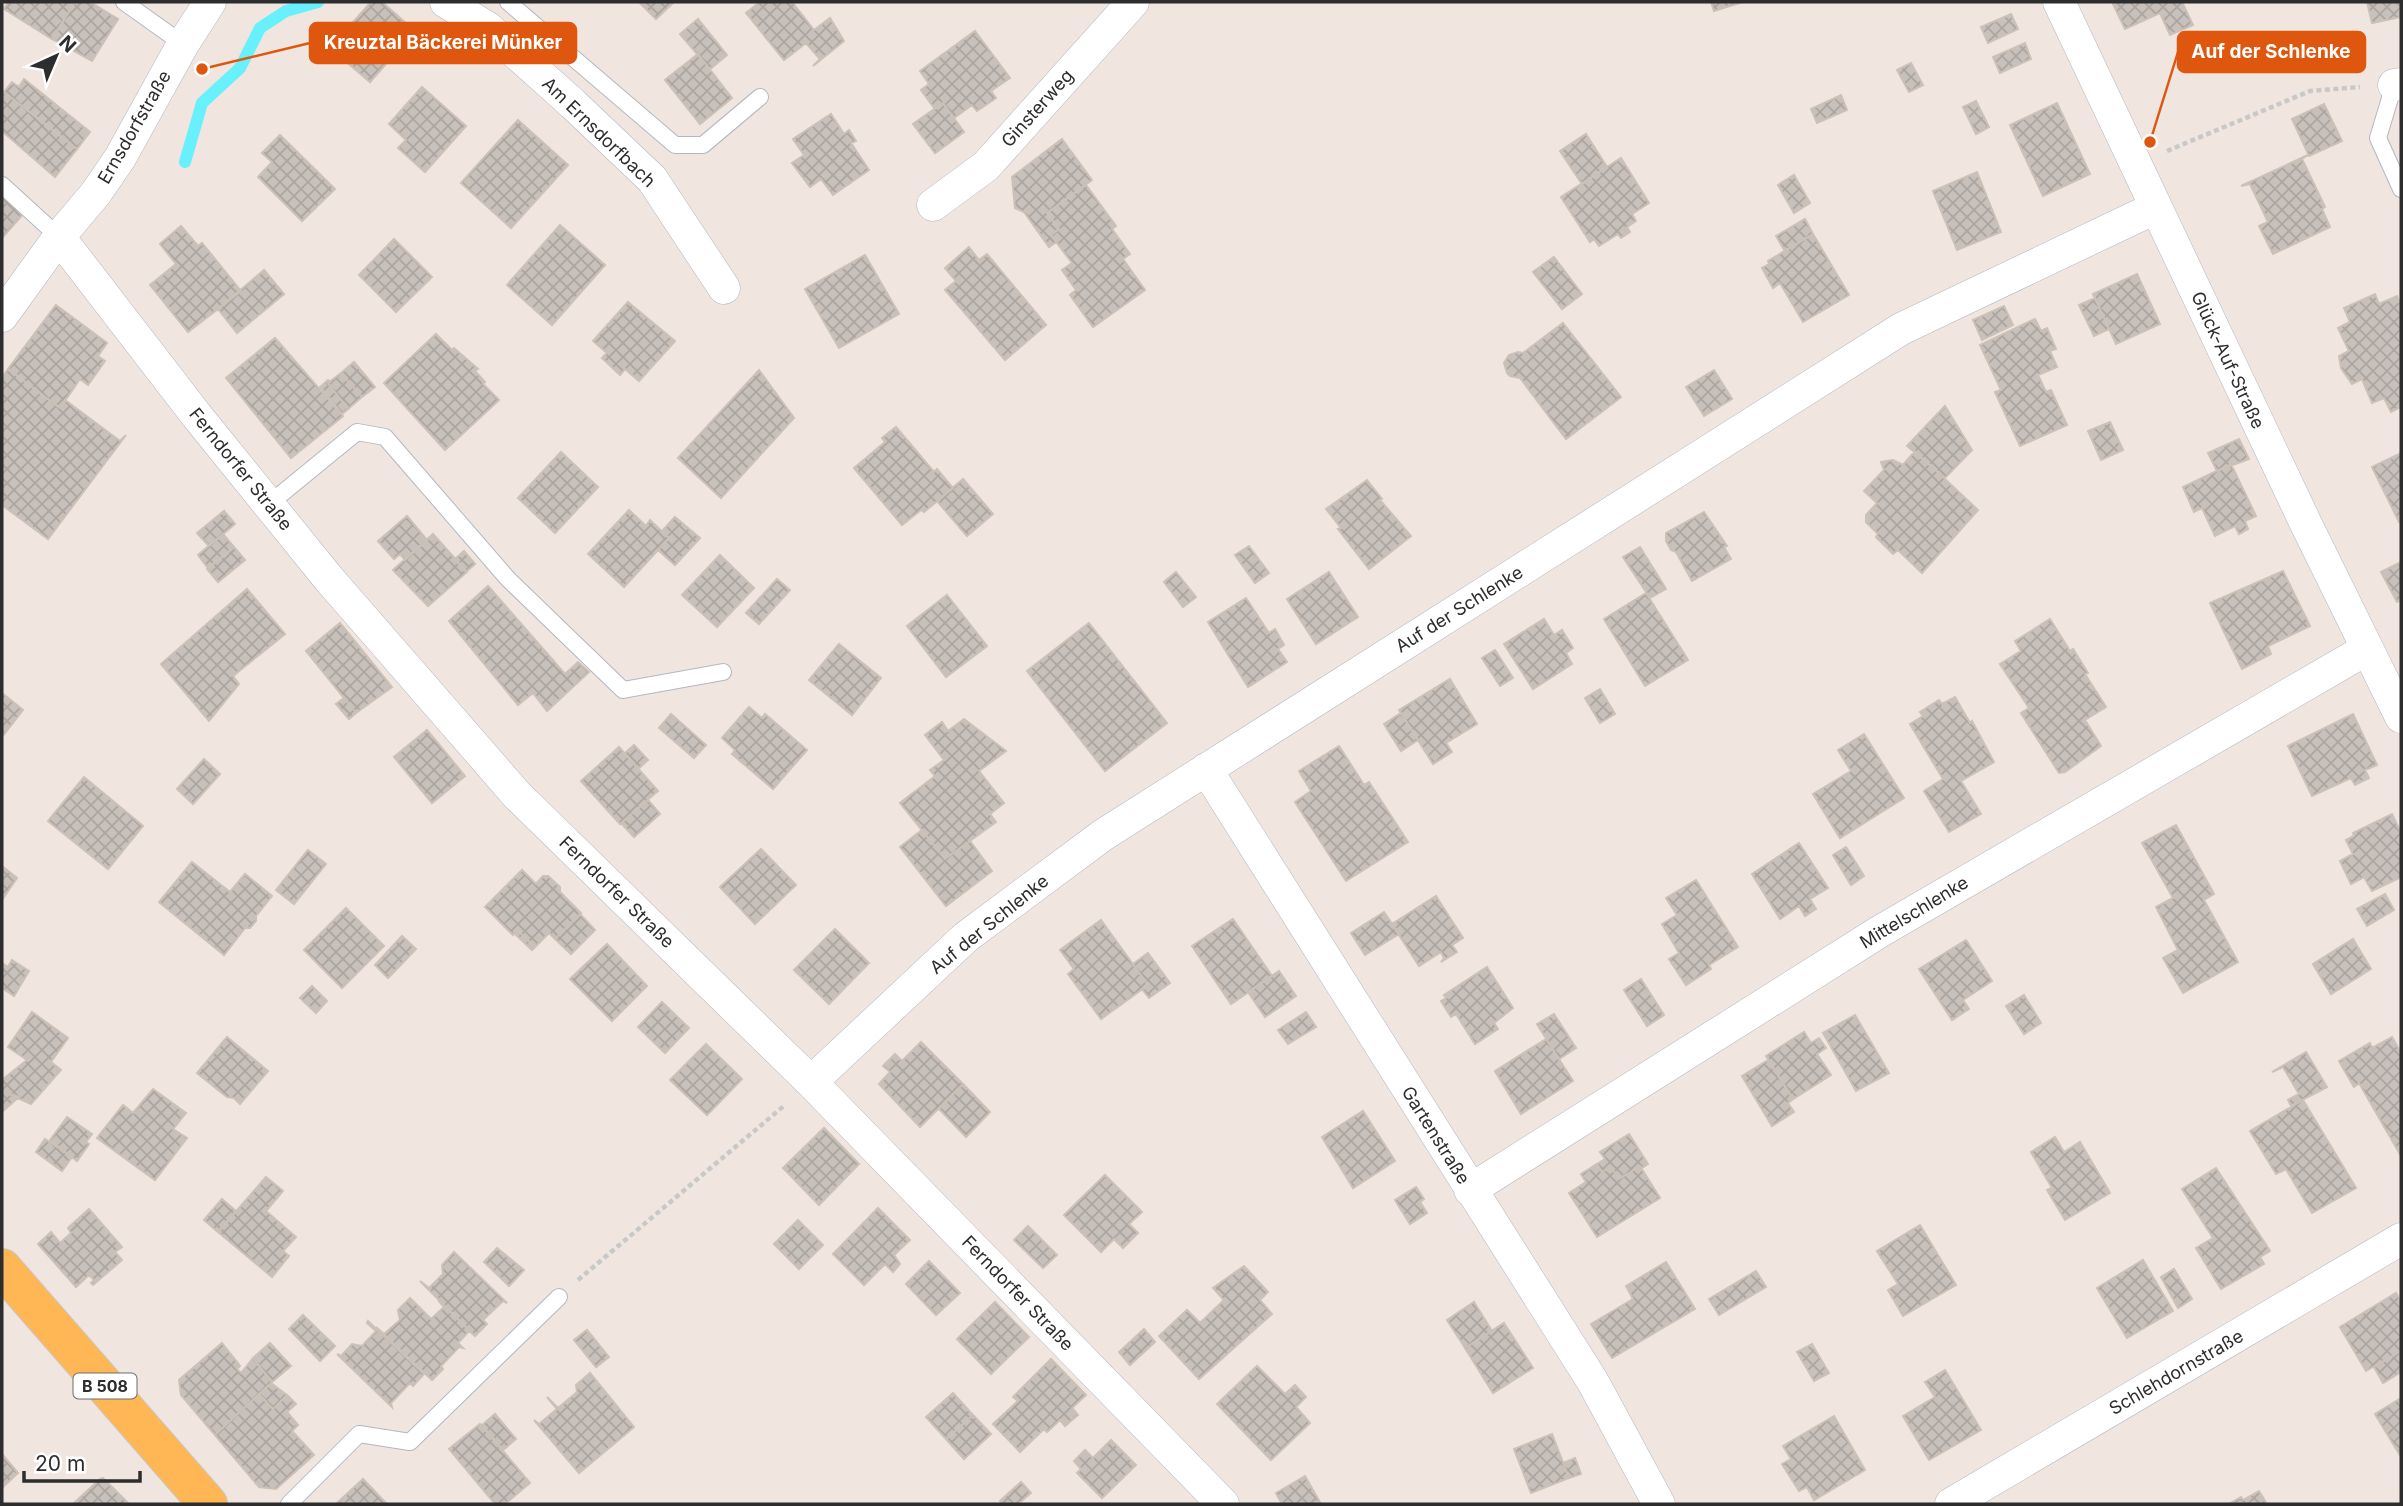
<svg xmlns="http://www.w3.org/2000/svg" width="2403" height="1506" font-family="Inter,sans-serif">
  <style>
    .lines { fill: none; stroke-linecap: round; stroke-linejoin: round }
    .stream { stroke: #68f1fc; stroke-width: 12 }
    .building { fill: url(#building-cross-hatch); stroke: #ccc1b7; stroke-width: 2 }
    .service-casing { stroke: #b2b8c2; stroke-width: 18 }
    .minor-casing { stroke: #b2b8c2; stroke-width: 33 }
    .primary-casing { stroke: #c8c8c8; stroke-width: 40 }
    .path { stroke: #c8c8c8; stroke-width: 4.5; stroke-dasharray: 5 3.5; stroke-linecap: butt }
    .service { stroke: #fff; stroke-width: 16 }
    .minor { stroke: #fff; stroke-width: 32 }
    .primary { stroke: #ffb655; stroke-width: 38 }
    .labels { text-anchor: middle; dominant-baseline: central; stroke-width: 5; stroke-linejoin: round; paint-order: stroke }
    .shield { fill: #fff; stroke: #6c6c6c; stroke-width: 2 }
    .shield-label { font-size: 16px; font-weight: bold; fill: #2d2d2d }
    .street-label { font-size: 18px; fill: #2d2d2d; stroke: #fff }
    .leader { fill: none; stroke: #df570e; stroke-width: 2.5 }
    .callout-dot { fill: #df570e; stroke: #fff; stroke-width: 2.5 }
    .callout { fill: #df570e; stroke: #df570e; stroke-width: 2.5 }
    .callout-label { font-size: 19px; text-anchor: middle; font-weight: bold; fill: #fff }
  </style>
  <defs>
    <pattern id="building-cross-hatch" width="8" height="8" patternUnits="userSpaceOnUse" patternTransform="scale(1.75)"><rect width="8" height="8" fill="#c8c0ba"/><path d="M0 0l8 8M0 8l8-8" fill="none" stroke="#aca5a0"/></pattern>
  </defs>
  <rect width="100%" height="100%" fill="#f0e5df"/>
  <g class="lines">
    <path class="stream" d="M185 162 202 103 240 68 260 28 286 11 318 2"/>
  </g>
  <path class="building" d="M8 2H75L52 39 4 9Z
    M75 2H90L118 19 92 61 52 39Z
    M371 2H382L415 31 370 82 330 48Z
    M639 2H674L656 19Z
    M760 2H792L814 30 830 18 844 41 813 66 820 59 806 43 784 60 746 13Z
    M1711 2H1743L1714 11Z
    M2112 2H2182L2193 25 2170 35 2160 13 2125 29Z
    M2367 2H2401V17L2372 23Z
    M2011 14 2018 29 1988 43 1981 27Z
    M698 19 727 55 710 69 680 34Z
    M975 31 1010 78 991 91 996 98 977 111 972 105 954 118 943 103 934 108 921 90 929 84 920 71Z
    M2025 43 2031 59 2000 73 1993 57Z
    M698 54 732 98 700 124 665 80Z
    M1911 63 1923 85 1909 92 1897 70Z
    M24 79 90 132 77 149 4 92 12 82 19 87Z
    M422 87 466 126 425 172 398 148 406 140 389 124Z
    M4 92 77 149 55 177 2 131V95Z
    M1841 95 1847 110 1817 123 1811 109Z
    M1976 101 1989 127 1976 134 1963 107Z
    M943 103 964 132 935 153 913 124Z
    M2057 103 2090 174 2043 196 2010 125Z
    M2324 104 2342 141 2309 156 2292 119Z
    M831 114 844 134 849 130 856 141 851 143 869 170 833 195 821 179 810 187 792 163 804 155 793 139Z
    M518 120 568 165 511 228 461 183Z
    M1586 134 1607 167 1582 184 1560 151Z
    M280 135 335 189 302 221 258 177 272 162 262 153Z
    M1062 139 1092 180 1047 213 1059 229 1051 235 1056 242 1049 247 1024 212 1015 208 1012 177Z
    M2308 155 2302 159 2325 207 2322 209 2330 227 2273 254 2259 226 2268 222 2250 184 2241 186Z
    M1621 158 1649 203 1632 214 1636 221 1627 227 1630 232 1621 238 1618 234 1599 246 1594 239 1590 242 1561 197Z
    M1977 172 2001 232 1957 250 1933 191Z
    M1794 175 1810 203 1794 213 1778 185Z
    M1086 185 1116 226 1112 229 1130 254 1123 259 1145 290 1093 327 1070 295 1076 290 1062 270 1072 263 1051 235 1059 229 1047 213Z
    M2 193 24 213 2 238Z
    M1805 219 1813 234 1785 251 1776 236Z
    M560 225 605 265 552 325 507 285Z
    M181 226 198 246 202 243 241 291 188 332 150 285 176 264 160 244Z
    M1813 234 1849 295 1803 322 1780 283 1773 288 1762 268 1769 264 1768 261Z
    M394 239 432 277 396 312 359 275Z
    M969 247 979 260 987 254 1046 325 1005 360 945 290 956 281 945 268Z
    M865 255 899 314 839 348 805 289Z
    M1554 257 1582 294 1562 309 1533 272Z
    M264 270 284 294 237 333 218 309Z
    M2137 274 2160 324 2116 344 2093 294Z
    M2375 294 2379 304 2397 296 2399 302 2401 301V407L2391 412 2384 398 2372 403 2362 379 2352 384 2341 368 2339 356 2349 351 2338 328 2350 322 2344 308Z
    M2095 298 2109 329 2094 336 2079 305Z
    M628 302 675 341 639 381 625 369 620 375 602 358 607 353 593 341Z
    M56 305 107 343 98 356 105 361 88 385 80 379 60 408 8 369Z
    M2004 306 2013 325 1982 340 1973 320Z
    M2035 319 2041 331 2047 328 2056 349 2050 351 2057 367 2038 375 2046 392 2051 390 2067 425 2020 446 1995 392 2001 390 1980 345Z
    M1563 323 1621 397 1566 439 1520 378 1510 376 1507 373 1504 363 1509 355 1518 352 1523 353Z
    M436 334 452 350 454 348 478 369 475 371 485 382 483 384 499 400 445 450 384 383Z
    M275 338 343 416 291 458 226 378Z
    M354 362 375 387 362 397 341 373Z
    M8 369 60 408 65 400 120 441 126 435 48 539 2 505V378Z
    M759 370 794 418 721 498 678 458Z
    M1714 370 1732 399 1704 416 1686 387Z
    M341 373 362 397 348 409 328 383Z
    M328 380 330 382 328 383 348 409 342 414 320 387Z
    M1945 406 1972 450 1945 478 1907 446Z
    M2110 422 2123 450 2101 460 2088 431Z
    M896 427 934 472 937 469 953 488 924 512 921 510 902 525 854 468 885 442 882 438Z
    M2239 439 2249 459 2217 471 2208 453Z
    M1915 451 1978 510 1922 573 1898 550 1893 554 1876 537 1878 534 1866 522V515L1877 503 1864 491 1884 470 1881 462 1893 460 1903 465Z
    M561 452 598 487 555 533 518 498Z
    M2401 453V521L2399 522 2372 467Z
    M2231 464 2256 516 2245 521 2248 529 2239 534 2235 526 2215 536 2202 508 2194 512 2183 487Z
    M963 479 993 514 967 536 937 501Z
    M1367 480 1382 499 1380 500 1411 536 1369 569 1338 529 1341 528 1326 509Z
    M629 510 646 526 650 520 669 538 624 587 588 554Z
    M224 511 235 524 209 546 197 533Z
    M1704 512 1727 546 1724 547 1731 559 1692 581 1676 552 1671 550 1666 541V533Z
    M407 516 427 540 405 560 400 554 394 559 378 541Z
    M675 517 700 538 675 565 658 550 669 538 662 531Z
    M223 534 234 547 208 568 198 555Z
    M433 534 467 572 428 606 393 570Z
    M1249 546 1269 573 1255 583 1235 555Z
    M234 547 245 560 218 582 207 569Z
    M1640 547 1666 589 1650 598 1623 557Z
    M464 551 475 564 466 572 455 559Z
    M720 555 754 588 717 627 682 595Z
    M2401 562V600L2397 602 2381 572Z
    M2283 571 2310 626 2268 646 2271 654 2242 669 2210 603Z
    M1176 572 1196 597 1183 607 1164 582Z
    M1329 572 1358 617 1316 644 1287 599Z
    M777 579 790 590 759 624 746 613Z
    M488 586 565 674 578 662 589 672 547 711 533 693 518 705 449 621Z
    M247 589 285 634 233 676 239 684 209 721 161 664Z
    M1646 593 1688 660 1645 686 1604 619Z
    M947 595 987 646 946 677 907 626Z
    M1246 598 1269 633 1275 629 1284 645 1278 649 1287 662 1248 687 1208 622Z
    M1544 619 1554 635 1562 630 1573 648 1566 653 1572 664 1533 689 1504 644Z
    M2050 619 2070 651 2073 649 2088 673 2085 674 2106 707 2085 720 2101 746 2065 772 2059 773 2021 713 2029 708 2000 664 2021 651 2015 641Z
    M340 623 392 687 356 713 306 651Z
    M1089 623 1167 723 1105 771 1027 671Z
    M839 644 881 678 852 715 809 680Z
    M1495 650 1513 678 1500 686 1482 658Z
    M1450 679 1477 724 1446 743 1452 752 1433 764 1399 710Z
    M1600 689 1615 714 1600 723 1585 698Z
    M2 693 23 710 2 737Z
    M1955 697 1970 723 1972 721 1994 762 1961 781 1981 814 1949 832 1924 791 1943 779 1910 724 1923 716 1920 712 1939 700 1942 704Z
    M344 698 356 713 349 719 336 704Z
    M749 707 762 718 765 714 807 750 773 789 732 754 735 750 722 738Z
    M1401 713 1418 740 1401 751 1384 724Z
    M671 714 706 745 694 758 659 728Z
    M2353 714 2377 765 2365 770 2369 778 2355 785 2351 778 2312 796 2288 746Z
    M964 719 1006 751 979 771 1004 803 990 814 996 822 945 859 900 803 935 776 930 770 944 760 925 735 942 722 948 731Z
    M427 730 465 776 432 803 394 757Z
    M1864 734 1904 798 1840 838 1813 794 1851 771 1838 750Z
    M634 745 648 760 638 769 625 753Z
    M1339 746 1364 785 1369 782 1408 842 1346 881 1295 802 1311 791 1299 771Z
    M619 747 658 791 620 824 581 781Z
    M204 759 220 774 193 804 177 789Z
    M84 777 143 826 108 869 48 821Z
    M648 800 660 814 634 837 621 823Z
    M2392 814 2401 833V877L2372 891 2364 877 2351 884 2340 861 2353 854 2346 840 2354 836 2353 833Z
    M2176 825 2214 894 2204 900 2238 962 2183 993 2163 958 2178 950 2156 907 2173 898 2142 843Z
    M922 830 945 859 970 841 992 871 946 906 900 847Z
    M1799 843 1828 888 1810 899 1816 909 1805 916 1799 906 1780 919 1752 874Z
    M1846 847 1864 876 1851 885 1833 855Z
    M761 849 796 885 755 924 720 887Z
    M308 850 326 864 294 904 276 890Z
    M192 862 230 892 245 874 272 896 256 916V921L250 928H245L224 955 159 902Z
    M2 866 17 878 2 900Z
    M522 870 536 884 543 876H548L560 887V892L581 913 555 939 549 933 535 947 517 930 513 935 485 907Z
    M1696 880 1738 947 1709 965 1711 969 1686 985 1669 959 1679 953 1662 924 1677 915 1666 898Z
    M2385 894 2394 910 2367 926 2357 909Z
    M1436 896 1463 938 1452 945 1457 952 1441 962 1444 958 1441 952 1419 966 1392 924Z
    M346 908 384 946 342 988 304 950Z
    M1384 912 1399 934 1365 955 1351 933Z
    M580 914 595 930 571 954 555 939Z
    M1233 919 1272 976 1231 1004 1192 946Z
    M1101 920 1148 985 1101 1019 1068 974 1074 969 1060 950Z
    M835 929 869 963 829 1004 794 970Z
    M517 930 535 947 532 950 514 933Z
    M402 936 416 949 388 978 375 965Z
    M2353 939 2371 969 2331 994 2313 964Z
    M1966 940 1992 981 1963 1000 1969 1009 1952 1020 1919 969Z
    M607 944 647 986 612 1021 570 979Z
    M1148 953 1170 983 1149 998 1142 989 1148 985 1133 964Z
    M12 960 29 971 14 996 2 988V963L8 967Z
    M1487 967 1513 1008 1494 1023 1498 1029 1475 1044 1456 1014 1451 1017 1441 1001 1446 998 1444 995Z
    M1279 971 1296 996 1265 1017 1248 992Z
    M1641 979 1664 1015 1647 1026 1624 990Z
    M312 986 327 1001 316 1013 300 998Z
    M2024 995 2041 1023 2024 1034 2006 1006Z
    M662 1002 689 1028 665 1053 638 1027Z
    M32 1012 68 1038 51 1062 61 1070 31 1104 2 1091V1080L27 1060 8 1047Z
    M1306 1012 1316 1027 1288 1044 1278 1030Z
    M1554 1014 1576 1048 1559 1059 1537 1024Z
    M1855 1015 1889 1073 1856 1091 1823 1033Z
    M1804 1032 1811 1043 1819 1038 1826 1048 1817 1054 1831 1075 1793 1099 1766 1056Z
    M227 1037 268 1071 240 1104 234 1098 227 1097 197 1073Z
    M2392 1037 2401 1053V1156L2359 1083 2354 1087 2339 1061 2370 1043 2372 1048Z
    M1546 1039 1573 1081 1521 1114 1495 1071Z
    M921 1042 963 1084 920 1127 879 1084 890 1072 883 1066 895 1054 902 1061Z
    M706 1044 742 1079 707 1115 670 1080Z
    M2306 1052 2327 1087 2291 1106 2288 1100 2299 1094 2283 1067 2272 1072Z
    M1768 1060 1793 1099 1788 1103 1794 1112 1772 1126 1742 1076Z
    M963 1084 990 1112 966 1137 939 1109Z
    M153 1089 186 1113 173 1129 187 1138 155 1180 97 1138 123 1105 133 1113Z
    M2 1091 19 1097 2 1112Z
    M2303 1100 2356 1188 2312 1213 2286 1169 2276 1174 2250 1131Z
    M1363 1111 1395 1161 1353 1188 1322 1137Z
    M67 1117 92 1134 86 1142 89 1144 77 1161 50 1140Z
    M824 1128 859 1164 819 1205 783 1168Z
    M1629 1134 1648 1164 1642 1168 1640 1166 1619 1179 1611 1167 1602 1172 1597 1164 1605 1159 1600 1152Z
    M2055 1137 2064 1152 2080 1142 2110 1193 2065 1220 2047 1190 2052 1188 2031 1152Z
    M45 1139 72 1157 62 1171 36 1152Z
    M1597 1164 1602 1172 1611 1167 1619 1179 1640 1166 1660 1198 1597 1237 1569 1193 1586 1182 1581 1174Z
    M2216 1168 2270 1251 2260 1257 2264 1264 2221 1289 2196 1248 2213 1238 2182 1189Z
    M1105 1175 1142 1212 1129 1224 1138 1233 1123 1248 1114 1239 1101 1252 1064 1215Z
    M266 1177 283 1191 266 1211 296 1237 283 1251 289 1256 272 1277 218 1232Z
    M1416 1187 1424 1199 1420 1202 1427 1213 1410 1224 1395 1200Z
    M222 1199 236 1211 218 1232 204 1220Z
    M878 1208 910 1240 894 1255 900 1264 893 1272 885 1264 864 1285 833 1254Z
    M89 1209 122 1247 115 1252 122 1260 93 1285 91 1283 94 1280 89 1275 76 1287 38 1244 51 1232 60 1243 71 1233 68 1228Z
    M798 1220 823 1245 799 1269 774 1244Z
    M1920 1225 1956 1285 1903 1316 1888 1290 1898 1284 1877 1251Z
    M1028 1226 1057 1255 1043 1268 1014 1240Z
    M497 1248 524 1270 509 1286 484 1262Z
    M454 1252 507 1303 503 1301 483 1320 487 1324 475 1336 420 1281 429 1288 443 1274 442 1265Z
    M2143 1260 2173 1311 2127 1338 2097 1288Z
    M929 1261 960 1293 936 1315 906 1284Z
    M1666 1262 1695 1309 1612 1358 1591 1324 1633 1299 1626 1286Z
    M1244 1266 1268 1292 1260 1300 1272 1314 1199 1379 1159 1336 1187 1310 1200 1323 1224 1300 1213 1288Z
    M2174 1269 2192 1299 2178 1308 2161 1277Z
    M1756 1271 1766 1287 1719 1315 1709 1299Z
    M2396 1293 2401 1302V1351L2366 1371 2340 1327Z
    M410 1298 431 1319 444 1307 438 1300 475 1336 469 1331 458 1343 463 1348 459 1347 441 1366 443 1369 432 1380 376 1327 384 1334 400 1320 398 1310Z
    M995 1302 1029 1337 991 1374 957 1339Z
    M1474 1302 1492 1331 1465 1348 1447 1320Z
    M303 1315 335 1346 320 1361 289 1329Z
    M368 1321 424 1374 413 1386 410 1383 391 1403 392 1407 337 1354 341 1356 352 1344 362 1346 376 1331 367 1323Z
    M1504 1323 1533 1368 1493 1393 1465 1348Z
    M1144 1329 1155 1342 1130 1365 1119 1352Z
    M587 1330 609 1357 596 1367 574 1340Z
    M222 1343 240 1366 237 1369 241 1373 253 1358 272 1382 215 1435 181 1395 179 1380Z
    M270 1343 291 1366 272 1382 253 1358Z
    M1812 1344 1829 1373 1814 1381 1797 1352Z
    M2401 1351V1372L2383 1383 2374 1367Z
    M1051 1359 1086 1395 1072 1408 1078 1415 1065 1426 1060 1420 1047 1432 1044 1429 1020 1452 993 1424 1018 1401 1013 1397Z
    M1257 1366 1285 1394 1295 1385 1306 1397 1296 1407 1310 1423 1271 1460 1217 1404Z
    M1945 1370 1981 1430 1929 1460 1903 1416 1935 1397 1925 1382Z
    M590 1373 634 1427 579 1473 534 1420 539 1424 557 1409 547 1397 558 1408 577 1392 576 1385Z
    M271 1383 287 1395 273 1409 259 1394Z
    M953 1393 973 1415 946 1439 926 1417Z
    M259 1394 273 1409 287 1395 296 1404 287 1412 298 1425 292 1431 314 1455 276 1489 259 1487 215 1435Z
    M2401 1398V1457L2375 1414Z
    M495 1414 516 1439 503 1450 482 1425Z
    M973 1415 991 1434 964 1459 946 1439Z
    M1834 1416 1865 1470 1814 1500 1807 1487 1799 1491 1782 1464 1791 1459 1783 1446Z
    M480 1424 530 1483 505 1504H495L449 1449Z
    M1552 1434 1569 1478 1531 1493 1514 1449Z
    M1111 1440 1136 1465 1102 1498 1077 1473 1081 1469 1074 1461 1085 1450 1093 1458Z
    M2 1454 18 1473 2 1488Z
    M1575 1458 1581 1474 1569 1478 1563 1463Z
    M1305 1476 1321 1504H1282L1276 1493Z
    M103 1478 129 1504H73L100 1479Z
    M363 1479 387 1504H336Z
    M1021 1482 1031 1493 1018 1504H1002L1000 1501Z
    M2259 1491 2267 1504H2229L2241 1497 2243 1500Z"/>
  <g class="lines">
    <g class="service-casing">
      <path id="service" d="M124 2 183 44
        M508 2 675 145H703L760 97
        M2394 85 2378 138 2401 189
        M2 185 59 237
        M269 504 357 432 385 437 508 579 623 690 723 672
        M289 1504 359 1434 410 1442 559 1297"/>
    </g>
    <g class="minor-casing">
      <path id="minor" d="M446 2 488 28 573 104 652 179 724 288
        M2059 2 2306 524 2401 717
        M2394 85 2401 84
        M933 205 986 166 1133 2
        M59 237 197 416 329 579 517 795 811 1082 1223 1504
        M2 316 59 237 96 193 120 158 183 44 210 2
        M1206 769 1593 1382 1659 1504
        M811 1082 966 937 1103 835 1901 329 2155 208
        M1470 1190 1879 932 2367 649
        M1951 1504 2401 1239"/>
    </g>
    <g class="primary-casing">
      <path id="primary" d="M2 1268 208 1504"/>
    </g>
    <path class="path" d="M2167 151 2310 91 2360 87
      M578 1280 785 1105"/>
    <use href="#service" class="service"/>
    <use href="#minor" class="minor"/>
    <use href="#primary" class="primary"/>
  </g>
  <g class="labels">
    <rect class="shield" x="73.5" y="1373.5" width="63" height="25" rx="5"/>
    <g class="shield-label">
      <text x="105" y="1386">B 508</text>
    </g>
    <g class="street-label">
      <text transform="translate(1037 108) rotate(-48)">Ginsterweg</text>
      <text transform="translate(134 127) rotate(-60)">Ernsdorfstraße</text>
      <text transform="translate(599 132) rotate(44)">Am Ernsdorfbach</text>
      <text transform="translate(2228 360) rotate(65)">Glück-Auf-Straße</text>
      <text transform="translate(241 469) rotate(51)">Ferndorfer Straße</text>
      <text transform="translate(1459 609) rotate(-32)">Auf der Schlenke</text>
      <text transform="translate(617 892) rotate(44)">Ferndorfer Straße</text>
      <text transform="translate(1914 912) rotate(-31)">Mittelschlenke</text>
      <text transform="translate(989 924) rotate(-39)">Auf der Schlenke</text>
      <text transform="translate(1436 1135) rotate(58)">Gartenstraße</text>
      <text transform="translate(1018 1293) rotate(46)">Ferndorfer Straße</text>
      <text transform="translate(2176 1372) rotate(-30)">Schlehdornstraße</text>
    </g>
  </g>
  <path class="leader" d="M202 69L310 43M2150 142L2178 52"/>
  <g class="callout-dot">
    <circle cx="202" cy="69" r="7"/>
    <circle cx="2150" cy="142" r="7"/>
  </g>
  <g class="callout">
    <rect x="310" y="23" width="266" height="40" rx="7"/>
    <rect x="2178" y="32" width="187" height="40" rx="7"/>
  </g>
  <g class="callout-label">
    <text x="443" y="49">Kreuztal Bäckerei Münker</text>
    <text x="2271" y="58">Auf der Schlenke</text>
  </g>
  <rect width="2403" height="1506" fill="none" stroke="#2d2d2d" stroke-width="7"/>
  <g transform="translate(56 56) rotate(44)" stroke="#ffffff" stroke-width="5" paint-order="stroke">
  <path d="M0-5L12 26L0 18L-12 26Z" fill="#2d2d2d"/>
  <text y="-10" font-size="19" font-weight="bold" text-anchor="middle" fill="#2d2d2d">N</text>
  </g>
  <path d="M24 1471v10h116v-10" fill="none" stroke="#2d2d2d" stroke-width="3.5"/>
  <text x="35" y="1471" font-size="21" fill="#2d2d2d" stroke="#ffffff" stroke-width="5" paint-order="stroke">20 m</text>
</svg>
